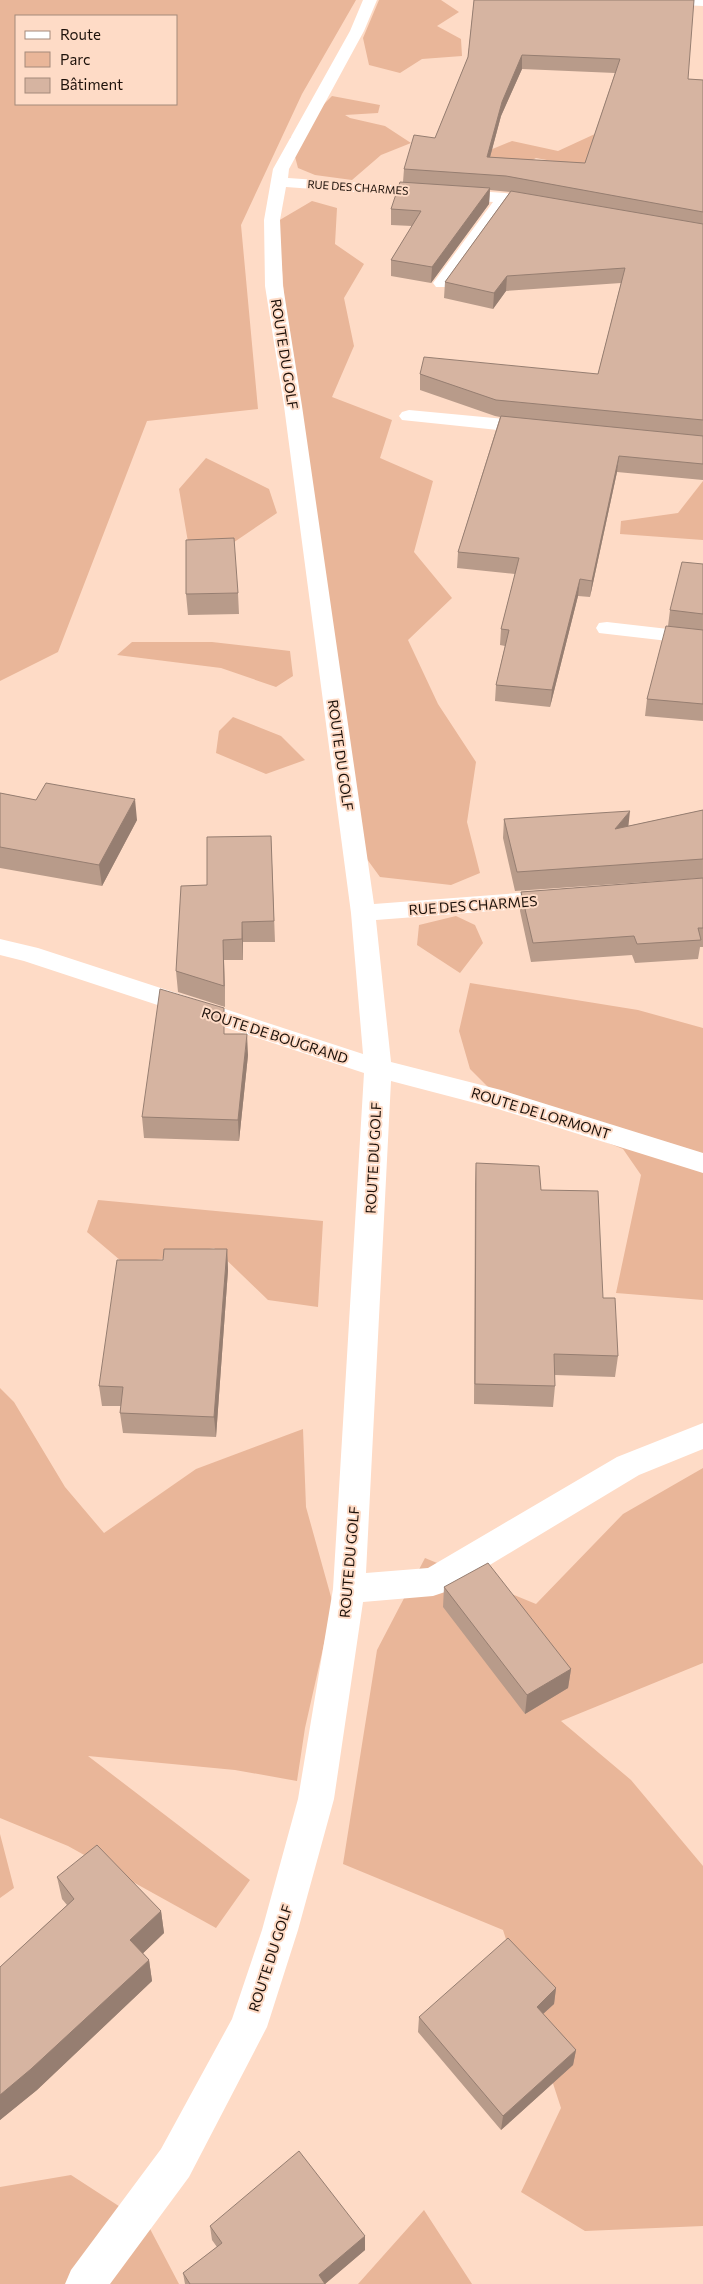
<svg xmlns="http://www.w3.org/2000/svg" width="703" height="2284" font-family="Commissioner,sans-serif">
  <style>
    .green { fill: #e9b699; fill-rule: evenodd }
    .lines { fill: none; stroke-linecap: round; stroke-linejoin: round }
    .minor { fill: #fff; fill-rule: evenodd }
    .wall { fill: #b89b8a; fill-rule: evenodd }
    .shaded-wall { fill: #967e71 }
    .building { fill: #d6b4a1; stroke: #967e71; fill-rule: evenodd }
    .labels { text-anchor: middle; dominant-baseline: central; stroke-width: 4; stroke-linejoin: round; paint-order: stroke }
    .far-street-label { font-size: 11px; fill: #1d110a; stroke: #fedbc6 }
    .street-label { font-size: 14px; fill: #1d110a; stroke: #fedbc6 }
  </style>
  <rect width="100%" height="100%" fill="#fedbc6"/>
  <path class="green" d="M0 0H356L302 94 241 225 258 409 147 421 58 652 0 681ZM16 16H176V104H16Z
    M379 0H441L459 12 437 26 461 39 462 56 422 59 400 73 369 65 363 38Z
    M332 96 380 105 378 113 345 115 350 118 385 126 411 143 381 155 352 180 315 175 298 168 290 138Z
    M597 133 606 171 536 158 524 164 485 163 490 150 512 141 558 151Z
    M312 201 337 208 335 244 364 264 344 298 354 346 332 397 392 420 380 458 433 481 414 552 452 598 408 640 438 704 476 762 467 822 480 873 451 885 380 877 353 840 293 406 278 221Z
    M206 458 269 489 277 513 218 553 188 542 179 489Z
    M703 481V540L620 534 621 521 678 513Z
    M132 642H212L290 651 293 676 276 687 221 668 117 655Z
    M233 717 281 736 305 760 266 774 216 753 219 731Z
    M456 916 475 925 483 943 460 973 417 945 419 925Z
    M470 983 638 1010 703 1028V1300L616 1293 641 1175 623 1149 501 1100 470 1069 459 1031Z
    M98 1200 323 1221 318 1307 268 1300 214 1248 127 1266 87 1232Z
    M0 1388 14 1402 65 1487 104 1533 196 1469 303 1429 306 1507 333 1604 305 1728 297 1781 235 1770 88 1756 250 1880 216 1928 68 1846 0 1818Z
    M703 1468V1663L561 1721 631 1780 703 1866V2226L585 2231 521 2192 561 2108 503 1930 343 1864 377 1650 425 1558 536 1604 623 1514Z
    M0 1834 14 1888 0 1898Z
    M71 2175 148 2225 179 2284H0V2187Z
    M424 2210 472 2284H358Z"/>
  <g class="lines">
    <path class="minor" d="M363 0H377L364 31 289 169 288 178 505 193 547 201 549 205 547 209 541 210 509 204 448 287H436L433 283 493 202 286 187 280 220 283 286 302 406 374 904 558 890 567 892 570 898 567 904 558 906 376 920 391 1062 501 1090 703 1153V1173L498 1109 391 1081 366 1573 428 1568 617 1457 703 1423V1449L639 1475 445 1592 433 1596 363 1602 334 1799 298 1930 267 2027 189 2177 110 2284H65L71 2270 161 2149 232 2019 262 1930 298 1799 333 1589 364 1073 24 961 0 955V939L38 948 363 1054 351 913 284 406 265 286 264 220 273 169 350 31Z
      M654 0H703V6L661 4Z
      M409 410 535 422 542 424 545 428 542 432 535 434 402 420 399 416 402 412Z
      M607 622 703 633V645L599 633 596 628 599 623Z"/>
  </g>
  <path class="wall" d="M474 0 688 79 703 80V480L617 472 590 597 578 596 550 707 495 701 496 685 505 646 500 645 501 629 515 574 457 568 458 552 500 417 495 416 420 390V374H598L621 283 506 291 493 309 444 298 445 282 510 192 490 190 489 204 431 283 391 276V260L412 226 391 225V209L403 182 404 169 435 138 468 57ZM522 69 615 73 585 163 490 157 501 116Z
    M703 564V721L645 716 647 699 668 626 670 610Z
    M238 593 239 614 188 615 186 594Z
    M0 793 137 820 102 886 0 868Z
    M703 810V878L515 891 503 838 504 819 628 826Z
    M271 836 275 942H243V960H224L225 1007 178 992 176 971 207 885Z
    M703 878V947H700L698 959 635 963 632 955 531 962 520 911 521 892Z
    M248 1055 239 1141 144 1138 142 1117Z
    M476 1163 541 1190 603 1298 618 1356 615 1377 555 1375V1386L553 1407 474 1404 475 1184Z
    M227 1249 228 1270 216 1437 123 1433 120 1413 121 1406H102L99 1386 163 1260Z
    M444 1587 571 1669 568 1688 525 1714 443 1607Z
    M57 1877 161 1911 164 1933 143 1953 149 1960 152 1981 37 2090 0 2120V1967L67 1905 62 1899Z
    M556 1988 554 2004 543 2014 576 2050 573 2065 501 2130 418 2032 419 2017Z
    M210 2226 365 2236V2250L325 2284H185L183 2273 217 2247 212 2240Z"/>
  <path class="shaded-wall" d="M522 55V69L501 116 486 172 487 157 502 102Z
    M490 188 489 204 431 283 432 267Z
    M507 276 506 291 493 309 494 293Z
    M619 456 617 472 590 597 592 581Z
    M580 579 578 596 550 707 552 690Z
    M135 799 137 820 102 886 99 865Z
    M630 811 628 830 615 829Z
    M242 922 243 942V960L242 939Z
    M223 940 224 960 225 1007 224 986Z
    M247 1034 248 1055 239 1141 238 1120Z
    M227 1249 228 1270 216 1437 214 1417Z
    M571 1669 568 1688 525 1714 527 1695Z
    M161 1911 164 1933 134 1962 130 1940Z
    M149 1960 152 1981 37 2090 0 2120V2095Z
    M556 1988 554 2004 534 2022 537 2007Z
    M576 2050 573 2065 501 2130 503 2116Z
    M365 2236V2250L325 2284 319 2275Z"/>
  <path class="building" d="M474 0H694L688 79 703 80V212L506 176 404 169 414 135 435 138 468 57ZM522 55 620 59 585 163 487 157 502 102Z
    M400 182 490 188 432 267 391 260 421 211 391 209Z
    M511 191 703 224V420L496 400 420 374 424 357 598 374 625 268 507 276 494 293 445 282Z
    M501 416 703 436V464L619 456 592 581 580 579 552 690 496 685 509 630 501 629 519 558 458 552Z
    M234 538 238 593 186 594V540Z
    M682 562 703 564V614L670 610Z
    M666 626 703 630V704L647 699Z
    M46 783 135 799 99 865 0 847V793L36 800Z
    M703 810V859L517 872 504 819 630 811 615 829Z
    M271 836 274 921 242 922V939L223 940 224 986 176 971 181 886 207 885V837Z
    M703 878V928H698L701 940 637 944 634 936 533 943 521 892Z
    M160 989 224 1008V1034H247L238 1120 142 1117Z
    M476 1163 539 1166 541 1190 598 1191 603 1298H615L618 1356 554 1354 555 1386 475 1384Z
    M164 1249H227L214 1417 120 1413 123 1387 99 1386 117 1260H163Z
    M488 1563 571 1669 527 1695 444 1587Z
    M97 1845 161 1911 130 1940 149 1960 31 2069 0 2095V1967L74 1899 57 1877Z
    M508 1938 556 1988 537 2007 576 2050 503 2116 419 2017Z
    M299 2151 365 2236 319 2275 325 2284H190L183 2273 222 2243 210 2226Z"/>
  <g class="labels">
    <g class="far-street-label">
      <text transform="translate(358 187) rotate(4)">RUE DES CHARMES</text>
    </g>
    <g class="street-label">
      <text transform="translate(285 354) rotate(81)">ROUTE DU GOLF</text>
      <text transform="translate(341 755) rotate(82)">ROUTE DU GOLF</text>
      <text transform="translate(473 905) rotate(-4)">RUE DES CHARMES</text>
      <text transform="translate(275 1035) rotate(18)">ROUTE DE BOUGRAND</text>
      <text transform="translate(541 1113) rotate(17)">ROUTE DE LORMONT</text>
      <text transform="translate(373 1158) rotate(-87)">ROUTE DU GOLF</text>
      <text transform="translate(349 1562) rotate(-85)">ROUTE DU GOLF</text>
      <text transform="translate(270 1958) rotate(-72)">ROUTE DU GOLF</text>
    </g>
  </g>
  <rect x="15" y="15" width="162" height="90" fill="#fedbc6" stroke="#a48a7b"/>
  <rect x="25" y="31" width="25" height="8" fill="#ffffff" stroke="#a48a7b"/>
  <text x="60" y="40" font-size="15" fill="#1d110a">Route</text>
  <rect x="25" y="52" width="25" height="15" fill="#e9b699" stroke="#a48a7b"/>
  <text x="60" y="65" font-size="15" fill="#1d110a">Parc</text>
  <rect x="25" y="78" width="25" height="15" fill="#d6b4a1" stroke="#a48a7b"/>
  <text x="60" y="90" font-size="15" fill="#1d110a">Bâtiment</text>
</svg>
